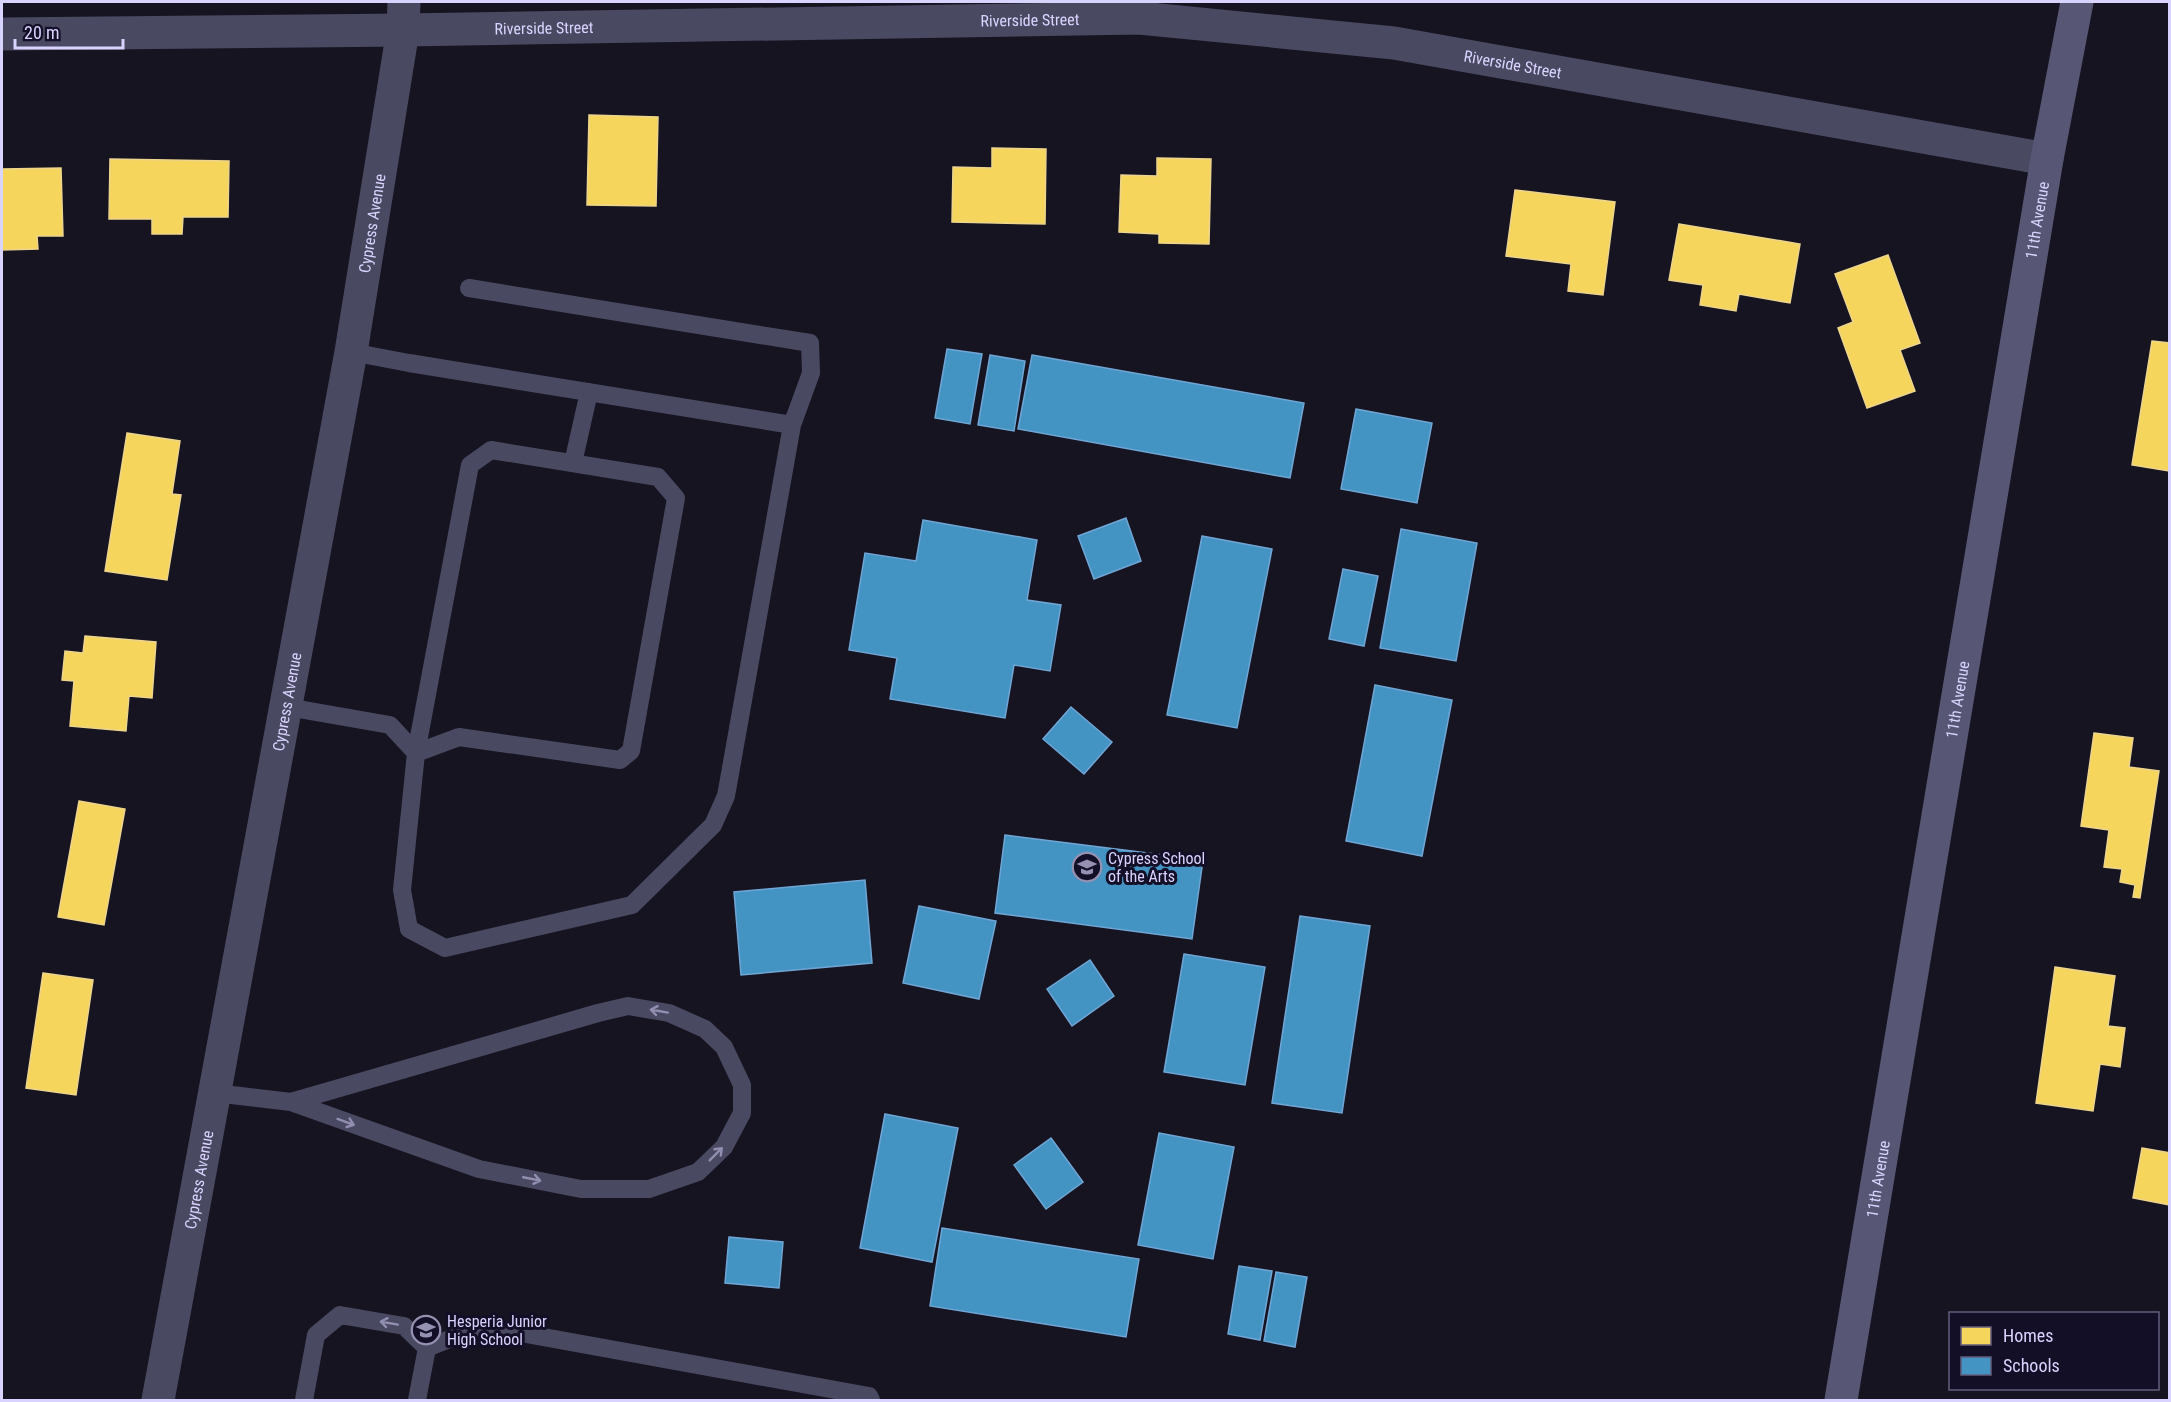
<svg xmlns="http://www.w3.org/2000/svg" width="2171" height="1402" font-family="'Roboto Condensed',sans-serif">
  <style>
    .homes { fill: #f6d55c; stroke: #edd58d; stroke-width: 1.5 }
    .schools { fill: #4393c3; stroke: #70a6d5; stroke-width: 1.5 }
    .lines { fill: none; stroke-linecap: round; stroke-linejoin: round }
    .service { stroke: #4a4962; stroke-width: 18 }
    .minor { stroke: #4a4962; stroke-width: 33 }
    .secondary { stroke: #575674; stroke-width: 33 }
    .oneway { stroke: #928eb0 }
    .labels { text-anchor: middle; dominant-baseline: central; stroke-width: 6; stroke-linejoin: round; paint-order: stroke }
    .street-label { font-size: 16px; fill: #d9d4ff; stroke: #130f26 }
    .poi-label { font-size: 16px; fill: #d9d4ff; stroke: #130f26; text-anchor: start }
  </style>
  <rect width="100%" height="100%" fill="#161421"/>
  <path class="homes" d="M589 115 658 117 656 206 587 205Z
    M992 148 1046 149 1045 224 952 222 953 167 992 168Z
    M1157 158 1211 159 1209 244 1159 243V234L1119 232 1121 175 1157 176Z
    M110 159 229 161 228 217H183L182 234H152V219H109Z
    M61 168 63 236H37L38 249 2 250V169Z
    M1515 190 1615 202 1603 295 1568 291 1571 264 1506 256Z
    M1679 224 1800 244 1790 303 1739 294 1736 311 1700 305 1703 285 1669 280Z
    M1888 255 1920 343 1900 350 1915 391 1867 408 1838 328 1853 322 1835 274Z
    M2152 341 2170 343V471L2132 465Z
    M127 433 180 441 172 494 181 495 167 580 105 571Z
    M85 636 156 642 152 698 129 696 126 731 70 726 74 681 62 680 65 651 83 653Z
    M2094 733 2133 738 2129 767 2159 771 2140 898 2133 897 2135 885 2120 882 2122 869 2104 867 2109 830 2081 826Z
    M79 801 125 809 104 925 58 917Z
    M2055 967 2115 976 2108 1026 2125 1028 2120 1067 2100 1064 2093 1111 2036 1103Z
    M43 973 93 980 76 1095 26 1088Z
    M2142 1148 2170 1153V1205L2133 1198Z"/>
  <path class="schools" d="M947 349 982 354 970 424 935 418Z
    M990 355 1025 361 1014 431 978 425Z
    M1032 355 1304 403 1290 478 1018 429Z
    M1356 409 1432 423 1417 503 1341 489Z
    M1126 518 1141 561 1094 579 1078 536Z
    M923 520 1037 540 1027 600 1061 605 1050 671 1014 665 1005 718 890 699 897 658 849 650 865 553 916 561Z
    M1401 529 1477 543 1456 661 1380 648Z
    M1202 536 1272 549 1237 728 1167 715Z
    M1343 569 1378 576 1364 646 1329 639Z
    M1375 685 1452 700 1422 856 1346 841Z
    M1071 707 1112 742 1084 774 1043 739Z
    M1005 835 1203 860 1192 939 995 913Z
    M865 880 872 963 741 975 734 892Z
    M919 906 996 921 979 999 903 983Z
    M1300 916 1370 926 1342 1113 1272 1103Z
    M1184 954 1265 967 1245 1085 1164 1072Z
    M1090 960 1114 996 1072 1026 1047 989Z
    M885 1114 958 1128 932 1262 860 1248Z
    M1159 1133 1234 1147 1213 1259 1138 1245Z
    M1051 1138 1083 1182 1046 1209 1014 1165Z
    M942 1228 1139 1259 1126 1337 930 1306Z
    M729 1237 783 1242 779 1288 725 1283Z
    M1239 1266 1272 1271 1260 1340 1228 1334Z
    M1276 1272 1307 1277 1295 1347 1264 1341Z"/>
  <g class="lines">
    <path class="service" d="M469 288 810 343 811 373 792 425
      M491 450 658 477 676 498 631 751 620 760 459 737 416 753 470 465Z
      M573 463 589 392
      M287 707 390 725 416 753 402 890 409 929 445 948 632 905 713 825 726 796 792 425 409 363 351 352
      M215 1093 291 1102 479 1169 581 1189H649L698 1172 724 1147 742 1113V1085L724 1047 705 1029 669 1013 628 1006 598 1013 291 1102
      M427 1348 482 1326 869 1396 871 1400
      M304 1400 316 1335 340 1315 404 1326 427 1348 417 1400"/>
    <g class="minor">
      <path id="s1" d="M2 34 403 30 1139 18 1394 43 2047 159"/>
      <path id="s2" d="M158 1400 351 352 403 30 404 2"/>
    </g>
    <path class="secondary" id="s3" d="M1841 1400 2047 159 2077 2"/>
  </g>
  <defs><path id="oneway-shaft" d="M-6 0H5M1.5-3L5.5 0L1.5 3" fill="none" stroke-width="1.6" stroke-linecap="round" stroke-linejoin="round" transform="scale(1.5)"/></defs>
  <g class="oneway">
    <use href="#oneway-shaft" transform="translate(659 1011) rotate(-170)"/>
    <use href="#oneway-shaft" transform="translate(346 1122) rotate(20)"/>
    <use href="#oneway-shaft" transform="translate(716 1154) rotate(-45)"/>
    <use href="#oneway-shaft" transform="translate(532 1179) rotate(11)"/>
    <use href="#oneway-shaft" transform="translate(389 1323) rotate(-170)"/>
  </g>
  <defs>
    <g id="school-ring" transform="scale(1.5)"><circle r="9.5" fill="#130f26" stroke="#9591b1" stroke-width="1.5"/><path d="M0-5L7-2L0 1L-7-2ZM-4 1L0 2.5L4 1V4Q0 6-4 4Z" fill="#9591b1"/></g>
  </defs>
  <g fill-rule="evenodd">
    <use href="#school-ring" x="1087" y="867"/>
    <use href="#school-ring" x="426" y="1330"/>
  </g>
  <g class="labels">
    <g class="street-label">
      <text stroke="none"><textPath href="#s1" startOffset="1028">Riverside Street</textPath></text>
      <text stroke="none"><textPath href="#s1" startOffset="542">Riverside Street</textPath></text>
      <text stroke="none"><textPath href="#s1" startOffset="1514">Riverside Street</textPath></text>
      <text stroke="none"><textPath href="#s3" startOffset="1196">11th Avenue</textPath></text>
      <text stroke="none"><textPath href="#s2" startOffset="1196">Cypress Avenue</textPath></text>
      <text stroke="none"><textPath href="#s3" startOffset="710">11th Avenue</textPath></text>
      <text stroke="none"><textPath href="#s2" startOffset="710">Cypress Avenue</textPath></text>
      <text stroke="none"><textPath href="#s2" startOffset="224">Cypress Avenue</textPath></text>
      <text stroke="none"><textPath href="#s3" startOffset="224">11th Avenue</textPath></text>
    </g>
    <g class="poi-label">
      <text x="1108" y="858">Cypress School<tspan x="1108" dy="18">of the Arts</tspan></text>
      <text x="447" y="1321">Hesperia Junior<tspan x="447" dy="18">High School</tspan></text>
    </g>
  </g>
  <rect width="2171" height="1402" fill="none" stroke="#d9d4ff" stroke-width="6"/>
  <rect x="1949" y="1312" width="210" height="78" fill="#130f26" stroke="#625e7d" stroke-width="1.5"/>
  <rect x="1961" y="1327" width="30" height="18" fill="#f6d55c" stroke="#625e7d" stroke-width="1.5"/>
  <text x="2003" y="1342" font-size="18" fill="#d9d4ff">Homes</text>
  <rect x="1961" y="1357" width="30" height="18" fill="#4393c3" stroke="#625e7d" stroke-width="1.5"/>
  <text x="2003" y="1372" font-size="18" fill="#d9d4ff">Schools</text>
  <path d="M15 39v9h108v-9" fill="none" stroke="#d9d4ff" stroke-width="3"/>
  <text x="24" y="39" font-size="18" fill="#d9d4ff" stroke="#130f26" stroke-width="4.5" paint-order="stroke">20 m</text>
</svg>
